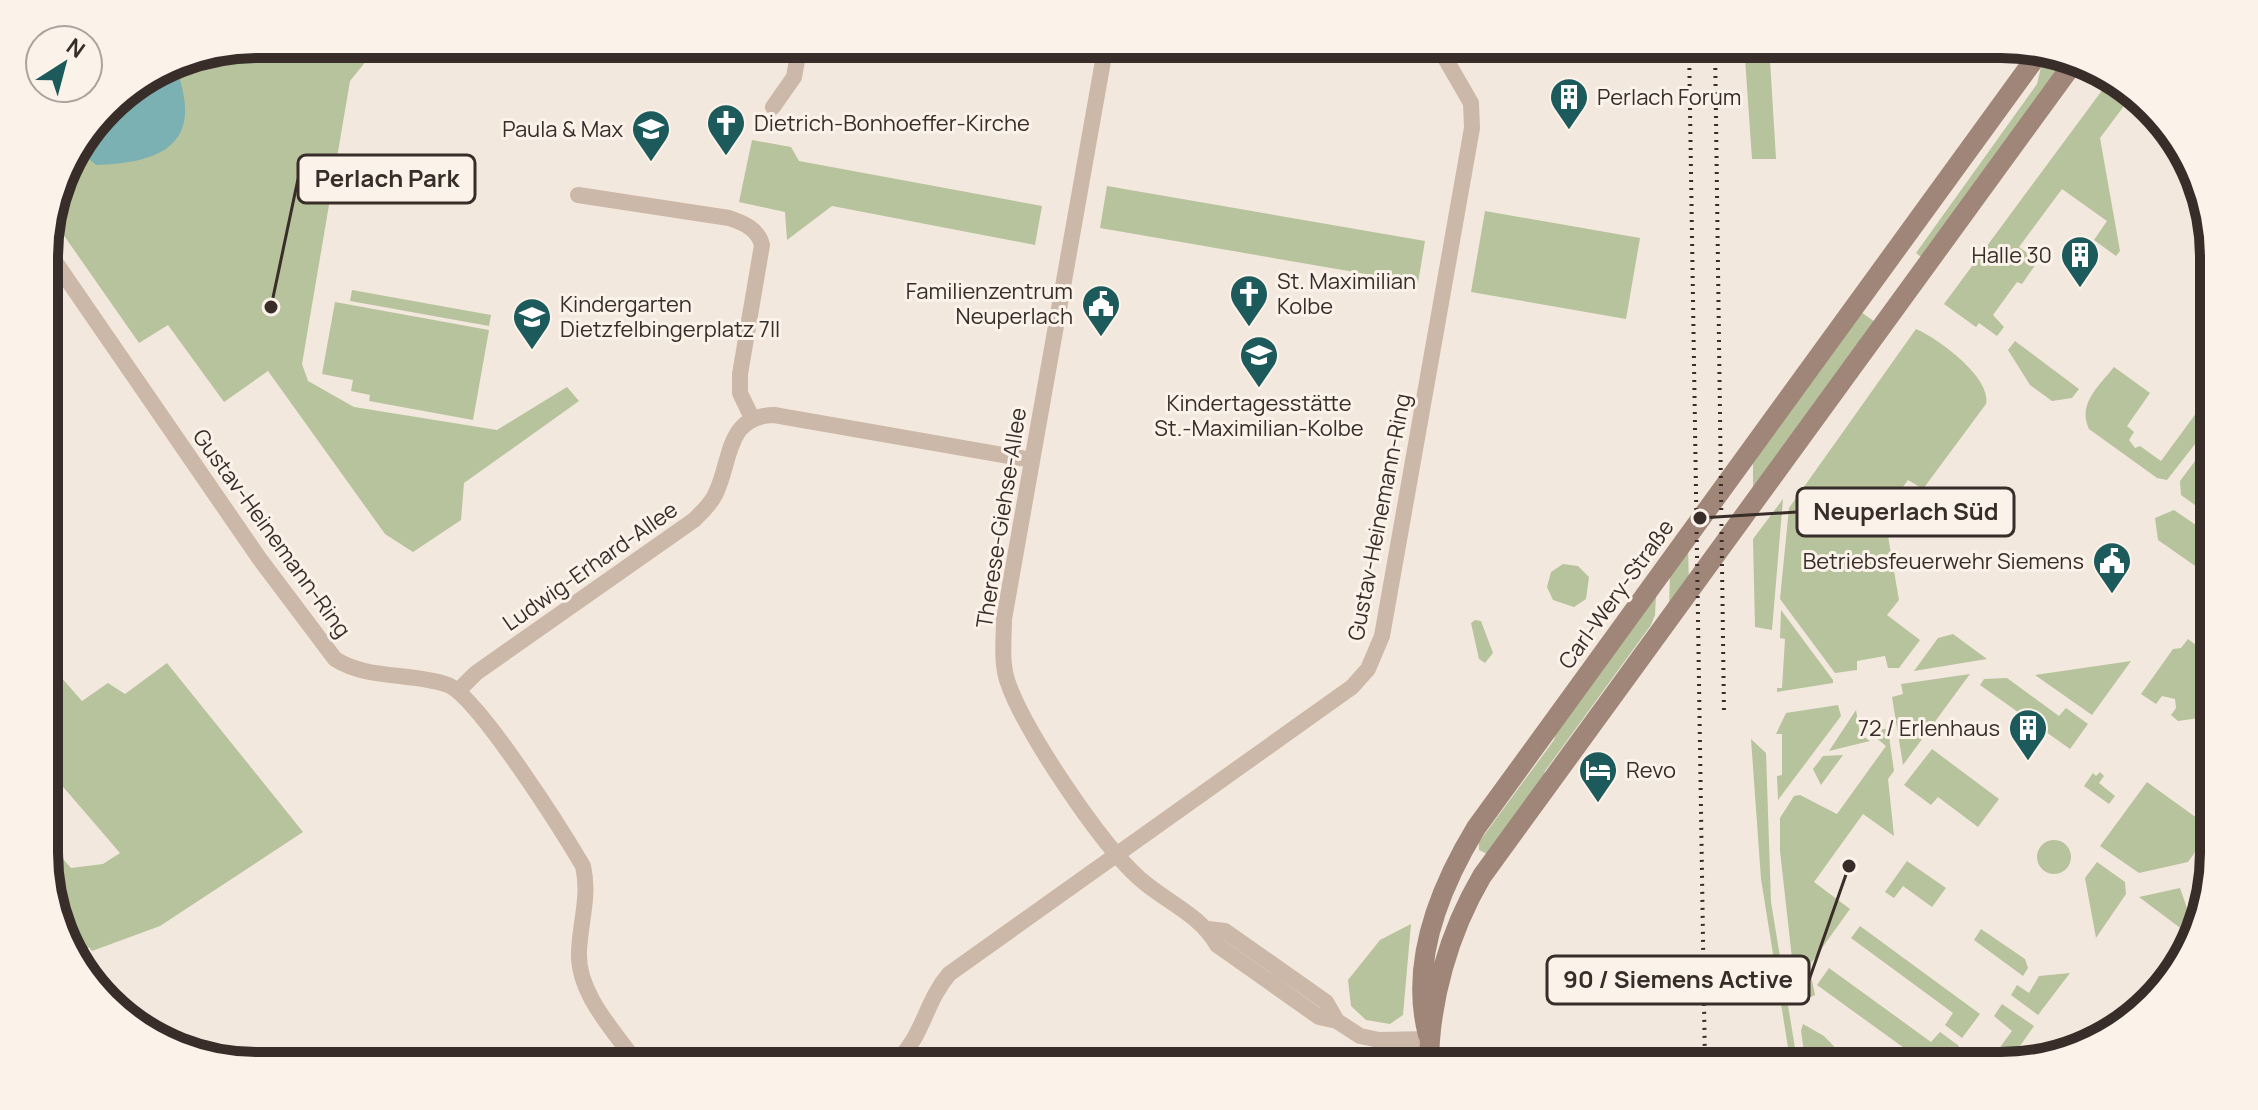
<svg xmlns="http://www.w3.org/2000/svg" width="2258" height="1110" font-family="Manrope,sans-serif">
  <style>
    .green { fill: #b7c39c }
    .water { fill: #7bb1b2 }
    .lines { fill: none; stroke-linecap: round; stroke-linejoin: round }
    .street { stroke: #ccb8a8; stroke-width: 16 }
    .secondary { stroke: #a08679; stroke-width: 20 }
    .rail { stroke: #392d29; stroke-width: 4; stroke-dasharray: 2 6; stroke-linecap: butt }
    .labels { text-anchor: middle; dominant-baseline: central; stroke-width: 6; stroke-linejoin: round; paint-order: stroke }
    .poi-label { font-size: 22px; fill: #392d29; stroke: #fbf2ea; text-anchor: start }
    .street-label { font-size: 22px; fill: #392d29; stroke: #fbf2ea }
    .rim { fill: none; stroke: #392d29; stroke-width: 10 }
    .leader { fill: none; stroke: #392d29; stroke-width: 3 }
    .callout-dot { fill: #392d29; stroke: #fbf2ea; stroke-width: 3 }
    .callout { fill: #fbf2ea; stroke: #392d29; stroke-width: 3 }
    .callout-label { font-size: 24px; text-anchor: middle; font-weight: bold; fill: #392d29 }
  </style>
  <rect width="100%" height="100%" fill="#f3e8dd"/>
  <path class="green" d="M257 44H388L367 60 350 81 302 364 308 381 354 407 497 430 567 387 579 401 464 483 461 520 413 552 385 534 268 371 224 402 168 325 139 343 51 217 66 163 116 97 176 60Z
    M1744 44H1769L1776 159H1752Z
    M2044 54 2070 60 1925 260 1916 253 2037 84Z
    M2106 85 2124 106 2100 138 2120 251 2116 256 2094 240 2107 221 2062 189 2019 247 2038 261 2022 284 2017 282 1993 315 2004 327 1997 336 1979 323 1976 327 1944 304Z
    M752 140 791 147 799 161 1042 206 1035 245 832 206 787 240 785 212 739 202Z
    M1107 186 1425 241 1418 283 1100 228Z
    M1485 211 1640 238 1626 319 1471 292Z
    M352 290 491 315 489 326 350 301Z
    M335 302 489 330 473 420 369 401 370 395 351 391 353 380 322 374Z
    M1858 310 1878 324 1753 495V455Z
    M1916 329C1939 339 1992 378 1986 404L1923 489 1908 480 1874 526 1888 536 1899 600 1887 615 1920 640 1899 668H1888L1885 656 1857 661V670L1835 673 1780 599 1789 508Z
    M2015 341 2079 389 2072 398 2052 401 2030 385 2008 350Z
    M2114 367 2150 393 2127 426 2134 432 2129 440 2135 448 2140 446 2161 461 2213 390V421L2167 480 2157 478 2089 429C2077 404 2099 386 2114 367Z
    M2213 437V518L2181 495 2180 481Z
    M1783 499 1772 630 1755 627 1753 539Z
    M2174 510 2209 534 2213 547 2198 568 2158 540 2155 518Z
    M1688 546 1689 585 1669 608 1670 571Z
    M1563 564 1578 566 1589 577 1586 599 1574 607 1553 600 1547 587 1551 572Z
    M1656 595 1655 615 1651 625 1545 771 1541 784 1487 854 1479 850V842L1554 740 1558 725Z
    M1781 610 1833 680V683L1777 692V688H1782L1785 639 1780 638Z
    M1475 620 1481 621 1493 653 1485 663 1479 659 1471 623Z
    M1953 634 1987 659 1914 671 1938 638Z
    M2188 639 2213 658 2214 699 2199 718 2178 721 2171 715 2176 708 2175 699 2162 696 2156 704 2141 694 2173 649 2181 648Z
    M45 659 82 701 108 683 125 694 167 663 303 832 160 926 92 951 89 947 82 953C54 919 46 883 46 840L71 868 103 864 120 853 46 767Z
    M2131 661 2092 715 2035 675Z
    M1970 674 1903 765 1892 697 1903 694 1901 684Z
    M2007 678 2059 716 2066 708 2088 724 2070 749 1980 685 1984 679Z
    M1838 705 1841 716 1778 800 1777 776 1782 775V734H1776L1786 713Z
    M1856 710 1860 734 1870 741 1829 751Z
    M1879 729H1888L1894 771 1888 779 1894 836 1863 814 1814 882 1850 909 1809 966 1815 995 1800 1002 1796 994 1780 851V818L1794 796 1800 795 1837 814 1886 746 1874 736Z
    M1751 739 1766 753 1771 902 1798 1066H1791L1761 879Z
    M1932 749 1999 799 1978 827 1938 797 1931 805 1904 785Z
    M1843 755 1821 785 1813 769 1823 756Z
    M2100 772 2104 776 2099 783 2115 796 2109 804 2084 786 2093 773 2096 776Z
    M2147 782 2212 829 2188 862 2139 873 2100 846Z
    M2037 857a17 17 0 1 1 34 0a17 17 0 1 1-34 0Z
    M1907 861 1946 888 1932 907 1903 886 1894 898 1885 892Z
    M2097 862 2125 882 2126 894 2096 938 2085 878Z
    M2180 888 2195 931 2187 933 2139 897Z
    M1411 924 1403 1015 1390 1024 1366 1020 1351 1006 1348 980 1380 940Z
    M1860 926 1980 1014 1962 1038 1945 1025 1953 1013 1851 938Z
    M1981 929 2025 959 2028 968 2023 976 1974 940Z
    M1829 968 1931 1042 1940 1032 1959 1046 1945 1066H1929L1817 985Z
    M2070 973 2038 1015 2011 995 2017 985 2029 993 2039 976Z
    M2002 1004 2034 1026 2006 1066H1993L1992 1058 2012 1031 1994 1016Z
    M1803 1024 1824 1036 1853 1066H1806L1801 1031Z"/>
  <path class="water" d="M177 60C180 68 179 76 181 84 200 151 150 163 96 165L78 149 116 97Z"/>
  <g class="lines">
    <path class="street" d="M1106 44 1004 619C1004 638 1001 661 1007 680 1023 729 1100 843 1139 878 1164 901 1200 914 1217 945L1319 1017 1337 1021
      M773 107 794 77 800 44
      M578 195 729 218C744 223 758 229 762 245L740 374V393L752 418
      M45 247 259 558 335 659C368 680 411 672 448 685 478 697 563 832 583 866 590 896 580 922 579 952 577 994 616 1033 639 1066
      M458 691 476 673 694 520C702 512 710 505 715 495 732 461 725 416 774 415L1032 460
      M1208 929 1225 931 1326 1002 1337 1021 1360 1036 1379 1040 1429 1039
      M908 1052 919 1066
      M891 1066C924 1039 923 1005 949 974L1352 687 1368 669 1382 636 1472 128 1471 103 1437 44"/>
    <path class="secondary" d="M1428 1035C1409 963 1439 889 1476 828L2039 53
      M1429 1066C1429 1001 1449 932 1482 876L2075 61"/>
    <path class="rail" d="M1689 44 1705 1066
      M1715 44 1724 713"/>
  </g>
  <defs>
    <g id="building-pin" transform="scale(2)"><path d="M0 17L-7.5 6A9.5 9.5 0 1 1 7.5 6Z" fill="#1c5a5c" stroke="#fbf2ea"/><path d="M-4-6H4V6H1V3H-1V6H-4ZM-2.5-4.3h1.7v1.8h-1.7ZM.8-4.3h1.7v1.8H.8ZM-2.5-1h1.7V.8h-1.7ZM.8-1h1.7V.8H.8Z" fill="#fff"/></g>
    <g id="church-pin" transform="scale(2)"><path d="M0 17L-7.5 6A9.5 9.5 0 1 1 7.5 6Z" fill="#1c5a5c" stroke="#fbf2ea"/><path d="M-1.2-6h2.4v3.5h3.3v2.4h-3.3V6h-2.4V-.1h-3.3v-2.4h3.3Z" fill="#fff"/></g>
    <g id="school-pin" transform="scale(2)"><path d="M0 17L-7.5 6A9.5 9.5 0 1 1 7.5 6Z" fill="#1c5a5c" stroke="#fbf2ea"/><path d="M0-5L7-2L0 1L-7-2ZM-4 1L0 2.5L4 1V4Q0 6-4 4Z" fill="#fff"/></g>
    <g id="civic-pin" transform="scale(2)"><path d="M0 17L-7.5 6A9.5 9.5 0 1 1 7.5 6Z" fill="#1c5a5c" stroke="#fbf2ea"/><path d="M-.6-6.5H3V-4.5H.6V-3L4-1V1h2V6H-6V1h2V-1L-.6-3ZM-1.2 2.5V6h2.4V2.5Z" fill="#fff"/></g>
    <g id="hotel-pin" transform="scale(2)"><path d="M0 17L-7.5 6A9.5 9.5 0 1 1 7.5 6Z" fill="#1c5a5c" stroke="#fbf2ea"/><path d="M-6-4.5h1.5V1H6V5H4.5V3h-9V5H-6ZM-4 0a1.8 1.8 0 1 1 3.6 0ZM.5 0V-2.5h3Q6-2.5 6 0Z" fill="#fff"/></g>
  </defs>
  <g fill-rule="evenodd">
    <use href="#building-pin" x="1569" y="97"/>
    <use href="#church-pin" x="726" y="123"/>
    <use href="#school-pin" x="651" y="129"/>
    <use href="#building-pin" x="2080" y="255"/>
    <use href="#church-pin" x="1249" y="294"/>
    <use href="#civic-pin" x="1101" y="304"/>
    <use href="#school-pin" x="532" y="317"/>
    <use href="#school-pin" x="1259" y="355"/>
    <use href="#civic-pin" x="2112" y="561"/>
    <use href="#building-pin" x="2028" y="728"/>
    <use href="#hotel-pin" x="1598" y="770"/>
  </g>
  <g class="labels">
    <g class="poi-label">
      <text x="1597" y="97">Perlach Forum</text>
      <text x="754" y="123">Dietrich-Bonhoeffer-Kirche</text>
      <text x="623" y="129" text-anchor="end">Paula &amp; Max</text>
      <text x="2052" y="255" text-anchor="end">Halle 30</text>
      <text x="1277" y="281">St. Maximilian<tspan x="1277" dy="25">Kolbe</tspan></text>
      <text x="1073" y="291" text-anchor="end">Familienzentrum<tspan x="1073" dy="25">Neuperlach</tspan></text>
      <text x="560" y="304">Kindergarten<tspan x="560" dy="25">Dietzfelbingerplatz 7II</tspan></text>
      <text x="1259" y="403" text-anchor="middle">Kindertagesstätte<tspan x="1259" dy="25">St.-Maximilian-Kolbe</tspan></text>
      <text x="2084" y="561" text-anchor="end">Betriebsfeuerwehr Siemens</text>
      <text x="2000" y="728" text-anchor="end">72 / Erlenhaus</text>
      <text x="1626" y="770">Revo</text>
    </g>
    <g class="street-label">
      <text transform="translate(1379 517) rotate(-79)">Gustav-Heinemann-Ring</text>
      <text transform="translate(1001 518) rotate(-81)">Therese-Giehse-Allee</text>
      <text transform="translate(272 533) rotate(54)">Gustav-Heinemann-Ring</text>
      <text transform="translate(590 566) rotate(-35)">Ludwig-Erhard-Allee</text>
      <text transform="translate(1616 594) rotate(-54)">Carl-Wery-Straße</text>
    </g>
  </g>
  <path d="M0 0H2258V1110H0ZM257 58H2001A199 199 0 0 1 2200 257V853A199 199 0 0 1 2001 1052H257A199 199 0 0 1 58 853V257A199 199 0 0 1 257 58Z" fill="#fbf2ea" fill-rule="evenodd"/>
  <path class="rim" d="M257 58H2001A199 199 0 0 1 2200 257V853A199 199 0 0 1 2001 1052H257A199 199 0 0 1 58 853V257A199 199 0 0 1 257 58Z"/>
  <path class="leader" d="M271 307L298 179M1700 518L1797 512M1849 866L1809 980"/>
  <g class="callout-dot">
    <circle cx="271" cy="307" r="8"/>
    <circle cx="1700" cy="518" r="8"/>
    <circle cx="1849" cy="866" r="8"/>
  </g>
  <g class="callout">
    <rect x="298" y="155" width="177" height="48" rx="8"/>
    <rect x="1797" y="488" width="217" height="48" rx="8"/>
    <rect x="1547" y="956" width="262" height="48" rx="8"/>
  </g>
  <g class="callout-label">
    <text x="387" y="187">Perlach Park</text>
    <text x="1906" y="520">Neuperlach Süd</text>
    <text x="1678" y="988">90 / Siemens Active</text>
  </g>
  <g transform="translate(64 64) rotate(36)"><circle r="38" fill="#fbf2ea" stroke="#ada39d" stroke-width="2"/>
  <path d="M0-6L14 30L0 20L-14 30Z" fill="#1c5a5c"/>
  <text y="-12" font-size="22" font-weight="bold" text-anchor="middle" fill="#392d29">N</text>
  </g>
</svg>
